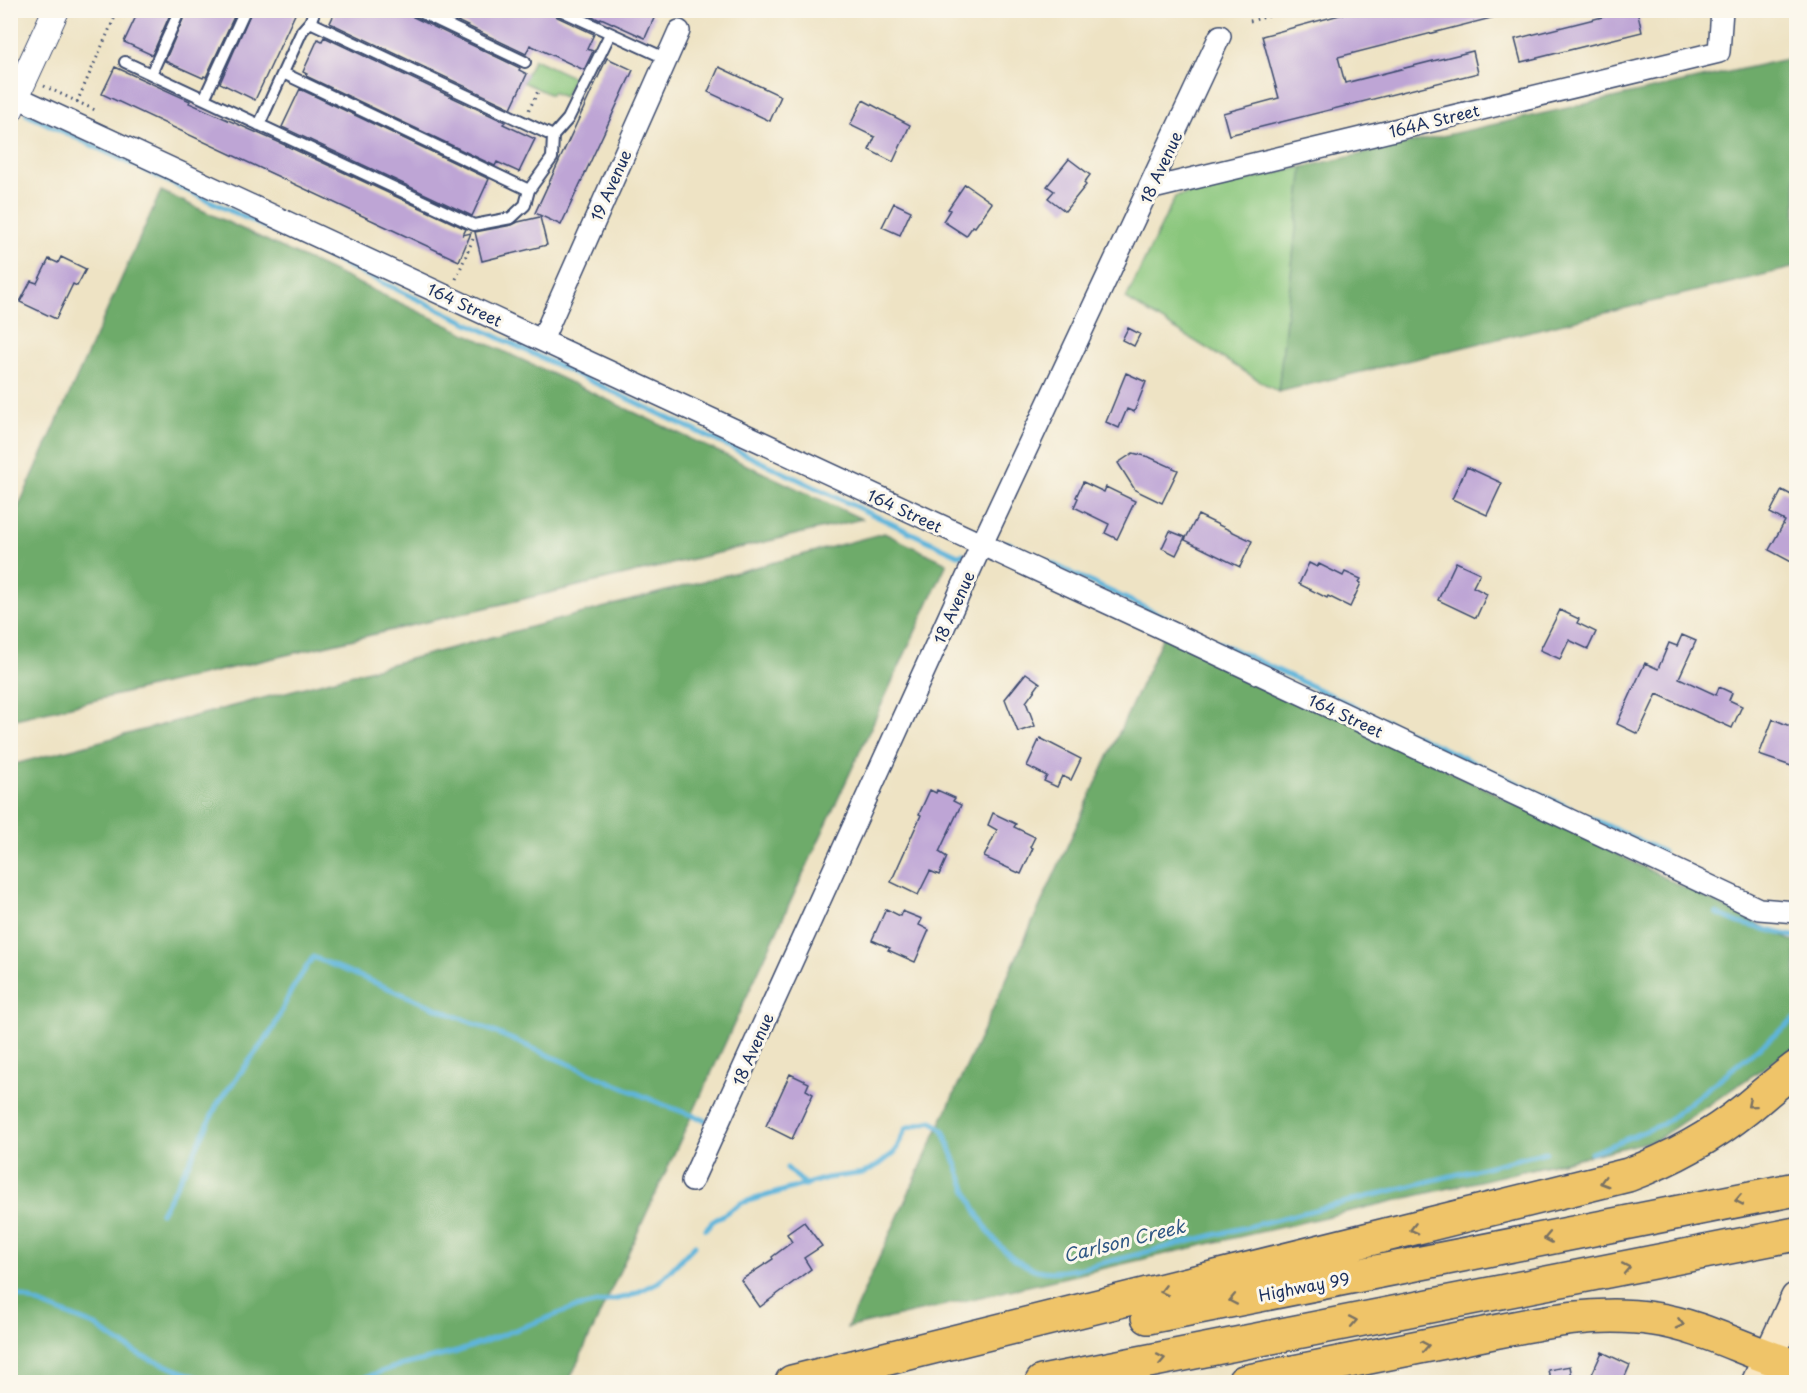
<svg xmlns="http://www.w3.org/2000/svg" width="1807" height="1393" font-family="'Playpen Sans',sans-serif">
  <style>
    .green { fill: #89c67b; stroke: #527a6c; stroke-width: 1.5 }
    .forest { fill: #6eab6b; stroke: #446d64; stroke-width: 1.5 }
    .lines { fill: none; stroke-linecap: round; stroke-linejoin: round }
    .stream { stroke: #5eb5db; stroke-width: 5 }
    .building { fill: #bea5d5 }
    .service-casing { stroke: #3b4a6d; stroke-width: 14 }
    .minor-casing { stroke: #3b4a6d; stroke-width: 24 }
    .tertiary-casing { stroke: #3b4a6d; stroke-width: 28 }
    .secondary-casing { stroke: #3b4a6d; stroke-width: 33 }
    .motorway-casing { stroke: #3b4a6d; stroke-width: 36 }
    .path { stroke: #3b4a6d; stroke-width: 3; stroke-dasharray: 1.5 4.5; stroke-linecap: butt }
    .service { stroke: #fff; stroke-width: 10 }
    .minor { stroke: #fff; stroke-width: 21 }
    .tertiary { stroke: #fff; stroke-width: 26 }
    .secondary { stroke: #f9e7c3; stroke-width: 30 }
    .motorway { stroke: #efc469; stroke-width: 33 }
    .oneway { stroke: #7a7263 }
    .labels { text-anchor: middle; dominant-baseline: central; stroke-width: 6; stroke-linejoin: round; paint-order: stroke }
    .street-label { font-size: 16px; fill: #1b2f5e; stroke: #fbf7ec }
    .water-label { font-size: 18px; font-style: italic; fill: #2f5784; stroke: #fbf7ec }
  </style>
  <rect width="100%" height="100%" fill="#fbf7ec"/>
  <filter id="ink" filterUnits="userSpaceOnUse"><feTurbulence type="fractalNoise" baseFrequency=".0167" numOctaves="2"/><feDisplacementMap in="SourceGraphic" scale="12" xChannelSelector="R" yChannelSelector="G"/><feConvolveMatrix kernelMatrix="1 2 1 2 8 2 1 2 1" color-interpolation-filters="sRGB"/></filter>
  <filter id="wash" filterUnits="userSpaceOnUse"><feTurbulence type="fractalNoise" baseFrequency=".008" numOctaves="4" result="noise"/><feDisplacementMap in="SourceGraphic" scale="24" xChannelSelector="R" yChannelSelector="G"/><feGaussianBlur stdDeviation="1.35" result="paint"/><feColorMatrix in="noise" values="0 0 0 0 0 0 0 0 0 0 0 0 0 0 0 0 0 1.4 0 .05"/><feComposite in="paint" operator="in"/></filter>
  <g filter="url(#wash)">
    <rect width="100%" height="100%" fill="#eee3c4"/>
    <path class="green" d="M534 59 573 77 564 97 552 92 551 95 523 82Z
      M1303 167 1278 392 1126 299 1175 197Z"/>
    <path class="forest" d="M1796 57V267L1278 392 1303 167Z
      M161 191 862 519 11 720V512L17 510Z
      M884 533 947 563 569 1381 560 1382H11V765Z
      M1166 630 1796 943V1046L1656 1140 847 1328Z"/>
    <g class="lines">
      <path class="stream" d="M26 114 958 555 963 554
        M998 545 1008 543 1663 852
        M1716 913 1739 923 1796 937
        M1591 1153 1663 1124 1796 1018
        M787 1168 806 1185
        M161 1213 193 1155 218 1103 273 1029 291 991 313 957 511 1039 664 1105 705 1120
        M706 1229 712 1222 741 1203 827 1178 864 1173 880 1164 895 1152 906 1128 932 1121 943 1130C963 1177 981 1253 1037 1270 1051 1274 1069 1270 1083 1268L1546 1152
        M10 1292 96 1326 115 1340 142 1356 209 1382
        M352 1382 395 1367 457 1352 571 1309 630 1296 660 1281 695 1245"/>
    </g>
    <g id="blocks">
      <path class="building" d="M139 10H172L152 55 124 42Z
        M187 10H237L206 77 204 76 203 78 165 61Z
        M252 10H297L255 100 220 83Z
        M336 10H409L413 17 520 68 519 70 527 74 511 108 330 23Z
        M434 10H553L557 17 594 34 587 49 593 51 584 70 530 45 526 54Z
        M579 10H642L655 16 645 38 601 18 600 20Z
        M1358 10H1503V15L1338 57 1345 83 1473 51 1478 73 1229 135 1223 113 1279 98 1262 36Z
        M1630 10H1637L1642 32 1521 62 1515 39Z
        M324 37 505 122 503 124 535 139 519 172 497 162 495 166 306 76 307 74 303 72 318 39 322 41Z
        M607 58 633 70 561 225 535 213Z
        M115 67 190 101 189 103 276 141 466 229 463 235 471 233 459 261 102 94Z
        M719 67 781 96 770 121 708 92Z
        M300 89 489 179 472 216 282 127Z
        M863 100 910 125 893 162 869 150 875 137 850 125Z
        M1069 159 1090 175 1084 183 1086 185 1065 211 1048 198 1054 191 1047 186Z
        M965 184 992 203 975 227 973 226 966 236 943 221 950 210 948 209Z
        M894 203 911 211 900 235 882 227Z
        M540 217 547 245 482 261 475 232 512 225 518 222Z
        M61 257 86 269 77 286 73 284 56 319 20 302 31 281 37 283 49 259 58 263Z
        M1128 328 1140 334 1134 346 1122 340Z
        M1126 373 1146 382 1134 412 1127 409 1119 428 1106 422Z
        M1133 453 1149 457 1178 470 1162 503 1135 490 1118 463Z
        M1467 467 1502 483 1487 515 1452 499Z
        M1083 482 1104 492 1106 487 1135 501 1117 539 1105 533 1109 524 1074 507 1078 498 1076 497Z
        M1782 490 1797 498V565L1769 550 1785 521 1770 513Z
        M1198 515 1252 541 1240 567 1185 540Z
        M1170 531 1185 537 1176 555 1162 548Z
        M1456 562 1480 573 1473 587 1487 594 1476 618 1438 600Z
        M1309 563 1317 567 1319 564 1343 576 1345 572 1361 579 1359 582 1361 583 1350 607 1328 596 1327 598 1299 584Z
        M1560 610 1579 619 1577 623 1596 632 1588 649 1569 640 1560 659 1540 650Z
        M1682 635 1696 641 1679 678 1716 695 1719 687 1732 693 1729 700 1742 706 1732 728 1657 694 1638 734 1617 724 1645 663 1658 669 1669 643 1677 646Z
        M1026 673 1040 683 1026 702 1035 726 1018 732 1005 699Z
        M1773 719 1797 729V768L1759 755Z
        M1040 738 1081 759 1071 780 1062 776 1057 787 1044 781 1047 776 1027 766Z
        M930 790 936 793 937 790 955 798 953 801 961 805 939 852 947 857 939 875 930 871 918 895 891 882 921 815 919 814Z
        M993 813 1016 824 1014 827 1035 837 1030 847 1033 848 1021 874 984 857 997 830 988 825Z
        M886 909 900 916 902 911 922 919 919 925 929 930 915 962 888 950 890 948 872 940Z
        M790 1074 809 1083 806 1090 813 1094 792 1139 766 1126Z
        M804 1222 822 1246 804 1258 811 1269 760 1307 741 1280 773 1259 772 1257 792 1242 787 1234Z
        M1602 1352 1630 1365 1622 1383H1588Z
        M1570 1366 1573 1383H1551L1548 1370Z"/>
    </g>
  </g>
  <g filter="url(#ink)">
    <use href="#blocks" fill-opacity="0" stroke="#3b4a6d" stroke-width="1.5"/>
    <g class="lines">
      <g class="service-casing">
        <path id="service" d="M416 10 525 62
          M560 10 667 59
          M310 22 553 136
          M125 62 474 225 511 218 525 205 529 190 552 158 553 136 568 119 610 34
          M283 73 529 190
          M151 74 180 10
          M204 99 245 10
          M259 125 302 31 310 22 315 10"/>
      </g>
      <g class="minor-casing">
        <path id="minor" d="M17 97 1166 630 1759 909 1796 912
          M1149 189 1719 52 1722 10
          M542 340 679 31
          M692 1181 981 546 1220 36"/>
      </g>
      <g class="tertiary-casing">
        <path id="tertiary" d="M10 110 56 10"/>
      </g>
      <g class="secondary-casing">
        <path id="secondary" d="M1757 1382 1796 1298"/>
      </g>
      <g class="motorway-casing">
        <path id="motorway" d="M1148 1317 1796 1189
          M792 1382 1628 1175C1671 1159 1710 1138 1746 1109 1763 1095 1779 1081 1796 1068
          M1042 1382 1796 1234
          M1244 1382C1317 1367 1391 1353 1464 1338 1526 1326 1589 1309 1654 1319 1704 1326 1748 1353 1796 1366"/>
      </g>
      <path class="path" d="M1250 21 1292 10
        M44 86 95 110
        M77 102 118 10
        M529 110 539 89
        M456 279 473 239"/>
      <use href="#service" class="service"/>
      <use href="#minor" class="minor"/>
      <use href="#tertiary" class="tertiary"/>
      <use href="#secondary" class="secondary"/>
      <use href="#motorway" class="motorway"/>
    </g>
    <defs><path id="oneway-chevron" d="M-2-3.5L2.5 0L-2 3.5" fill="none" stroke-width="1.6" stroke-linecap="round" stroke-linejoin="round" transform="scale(1.5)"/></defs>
    <g class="oneway">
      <use href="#oneway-chevron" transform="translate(1751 1104) rotate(140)"/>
      <use href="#oneway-chevron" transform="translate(1604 1182) rotate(164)"/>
      <use href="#oneway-chevron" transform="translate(1739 1200) rotate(169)"/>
      <use href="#oneway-chevron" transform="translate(1414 1229) rotate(166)"/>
      <use href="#oneway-chevron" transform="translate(1548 1238) rotate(169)"/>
      <use href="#oneway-chevron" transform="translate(1626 1268) rotate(-11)"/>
      <use href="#oneway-chevron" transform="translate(1164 1291) rotate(166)"/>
      <use href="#oneway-chevron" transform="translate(1233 1300) rotate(169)"/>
      <use href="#oneway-chevron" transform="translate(1353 1321) rotate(-11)"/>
      <use href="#oneway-chevron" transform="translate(1680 1324) rotate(14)"/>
      <use href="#oneway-chevron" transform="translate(1425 1346) rotate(-11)"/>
      <use href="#oneway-chevron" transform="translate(1161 1359) rotate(-11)"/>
    </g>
  </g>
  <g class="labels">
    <g class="street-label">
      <text transform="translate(1434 120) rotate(-14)">164A Street</text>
      <text transform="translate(1160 167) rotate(-65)">18 Avenue</text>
      <text transform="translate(610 185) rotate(-66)">19 Avenue</text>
      <text transform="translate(465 304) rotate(25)">164 Street</text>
      <text transform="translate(905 510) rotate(25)">164 Street</text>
      <text transform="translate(953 607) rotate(-66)">18 Avenue</text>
      <text transform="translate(1346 715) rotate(25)">164 Street</text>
      <text transform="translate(752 1049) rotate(-66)">18 Avenue</text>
      <text transform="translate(1304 1286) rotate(-11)">Highway 99</text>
    </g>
    <g class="water-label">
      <text transform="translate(1124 1240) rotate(-14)">Carlson Creek</text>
    </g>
  </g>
  <rect width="1807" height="1393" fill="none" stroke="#fbf7ec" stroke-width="36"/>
</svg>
